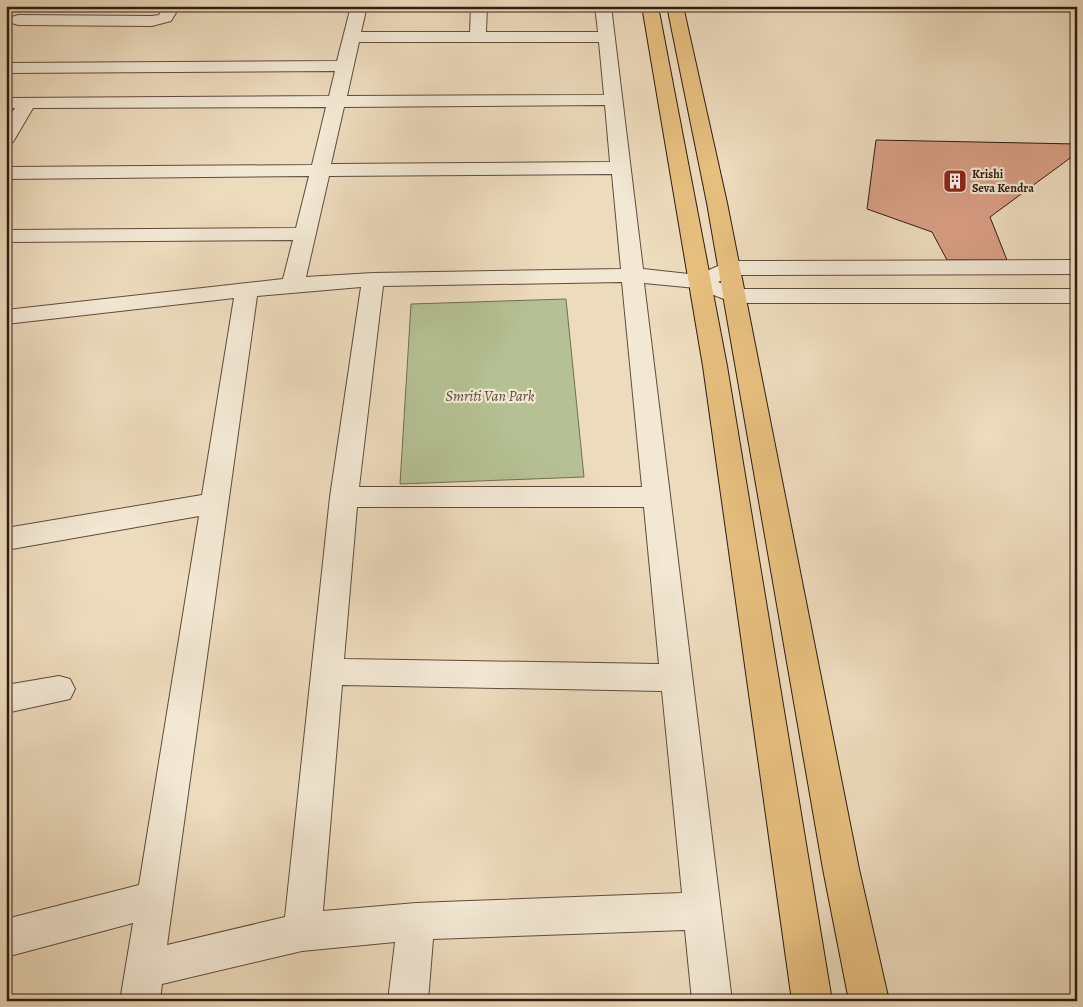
<svg xmlns="http://www.w3.org/2000/svg" width="1083" height="1007" font-family="Alegreya,serif">
  <style>
    .green { fill: #b5c194; stroke: #726e53 }
    .building { fill: #da9f86; stroke: #301c12 }
    .lines { fill: none; stroke-linecap: round; stroke-linejoin: round }
    .minor-casing { stroke: #5f4c3d; stroke-width: 2 }
    .primary-casing { stroke: #301c12; stroke-width: 2 }
    .minor { fill: #f3e8d4; fill-rule: evenodd }
    .primary { fill: #e6be7e; fill-rule: evenodd }
    .labels { text-anchor: middle; dominant-baseline: central; stroke-width: 4.5; stroke-linejoin: round; paint-order: stroke }
    .far-poi-label { font-size: 12px; font-weight: bold; fill: #301c12; stroke: #f3e8d4; text-anchor: start }
    .park-label { font-size: 15px; font-style: italic; fill: #584e39; stroke: #f3e8d4 }
  </style>
  <rect width="100%" height="100%" fill="#eddbbd"/>
  <filter id="stains"><feTurbulence type="fractalNoise" baseFrequency=".004" numOctaves="4"/><feColorMatrix values="0 0 0 0 .2 0 0 0 0 .09 0 0 0 0 .02 0 0 0 .5 -.17"/></filter>
  <radialGradient id="worn" r=".72"><stop offset=".6" stop-color="#630" stop-opacity="0"/><stop offset="1" stop-color="#630" stop-opacity=".3"/></radialGradient>
  <path class="green" d="M566 299 584 477 400 484 411 304Z"/>
  <path class="building" d="M876 140 1077 144V153L990 217 1007 260H947L932 232 867 209Z"/>
  <g class="lines">
    <g class="minor-casing">
      <path id="minor" d="M164 6H180L171 21 152 26 18 25 12 23 10 20 12 17 18 15 152 16 159 15Z
        M351 6H367L361 32H470L471 6H487L486 32H598L595 6H611L643 269 698 275 729 261 1077 260V274L733 275 718 282 737 289H1077V303H734L696 288 644 283 732 1001H692L685 930 433 939 428 1001H388L395 942 302 951 162 984 160 1001H120L133 923 6 957V919L139 885 199 516 6 550V528L202 495 234 298 6 324V310L283 279 293 240 6 242V230L296 228 309 176 6 179V167L312 165 326 107 33 108 13 142 6 144V122L15 108H6V98L329 96 335 71 6 73V63L337 61ZM359 42H599L604 95 347 96ZM605 105 610 162 331 164 344 107ZM612 174 621 269 373 273 306 277 329 176ZM622 282 642 487H359L383 286ZM361 287 330 497 285 917 167 945 257 296ZM357 507H644L659 664 344 659ZM342 685 662 691 682 893 416 903 323 911Z
        M59 676 70 679 75 689 70 699 6 713V685Z"/>
    </g>
    <g class="primary-casing">
      <path id="primary" d="M642 6H658L727 366 832 1001H792L703 366Z
        M667 6H683L727 203 859 869 889 1001H849L823 869 707 203Z"/>
    </g>
    <use href="#minor" class="minor"/>
    <use href="#primary" class="primary"/>
  </g>
  <defs>
    <g id="building-square" transform="scale(1.25)"><rect x="-9" y="-9" width="18" height="18" rx="4" fill="#8f2418" stroke="#f3e8d4"/><path d="M-4-6H4V6H1V3H-1V6H-4ZM-2.5-4.3h1.7v1.8h-1.7ZM.8-4.3h1.7v1.8H.8ZM-2.5-1h1.7V.8h-1.7ZM.8-1h1.7V.8H.8Z" fill="#fff"/></g>
  </defs>
  <g fill-rule="evenodd">
    <use href="#building-square" x="955" y="181"/>
  </g>
  <g class="labels">
    <g class="far-poi-label">
      <text x="972" y="174">Krishi<tspan x="972" dy="14">Seva Kendra</tspan></text>
    </g>
    <g class="park-label">
      <text x="490" y="396">Smriti Van Park</text>
    </g>
  </g>
  <rect width="1083" height="1007" fill="none" stroke="#eddbbd" stroke-width="25"/>
  <rect x="8" y="8" width="1068" height="992" fill="none" stroke="#301c12" stroke-width="2.5"/>
  <rect x="12" y="12" width="1058" height="982" fill="none" stroke="#301c12"/>
  <rect width="100%" height="100%" filter="url(#stains)"/>
  <rect width="100%" height="100%" fill="url(#worn)"/>
</svg>
